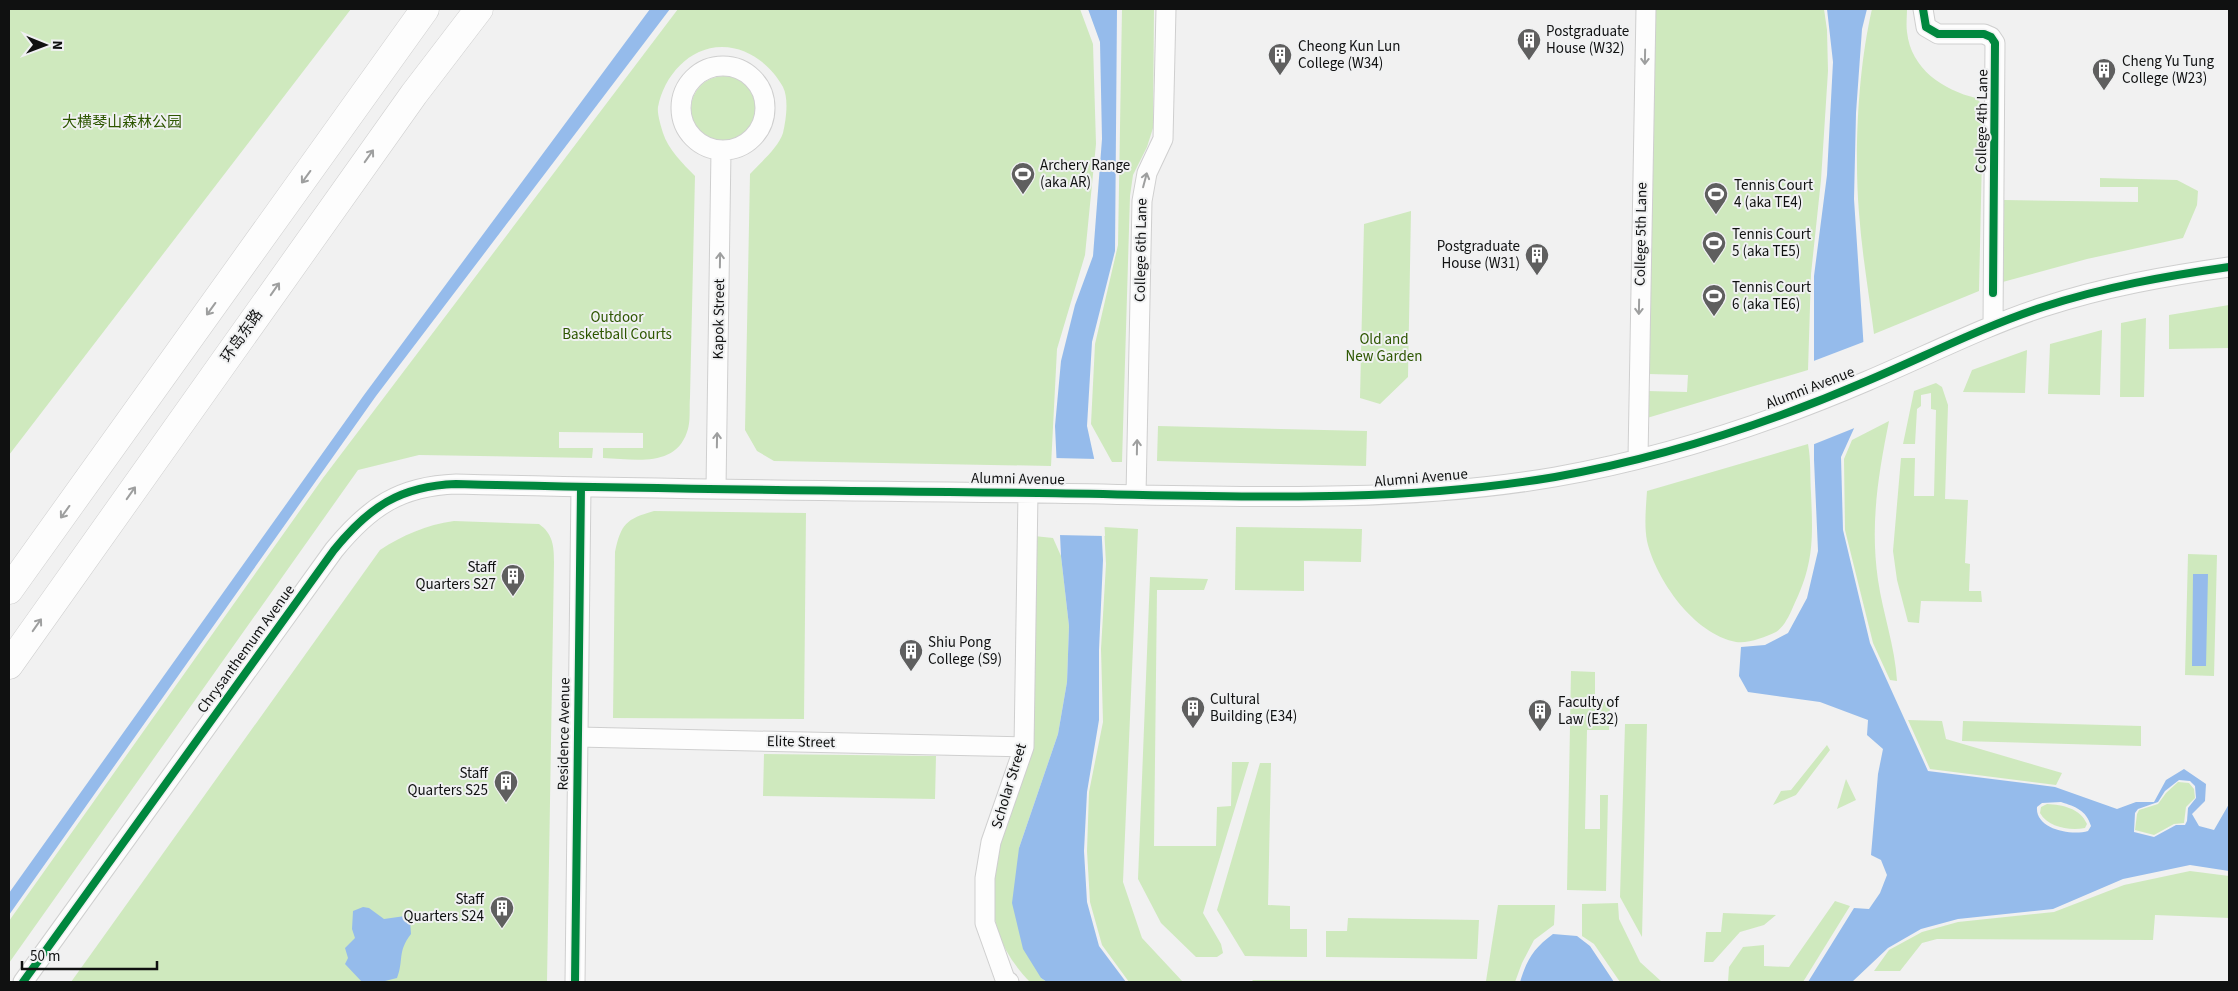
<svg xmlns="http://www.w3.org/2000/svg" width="2238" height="991" font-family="'Source Sans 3','Noto Sans SC',sans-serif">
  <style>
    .green { fill: #cfe9be }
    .water { fill: #95bbeb; fill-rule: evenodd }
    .pier { fill: #f1f1f1 }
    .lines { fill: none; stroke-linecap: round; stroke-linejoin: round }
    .minor-casing { stroke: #cfcfcf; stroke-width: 21 }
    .primary-casing { stroke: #cfcfcf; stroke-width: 29 }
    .minor { stroke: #fdfdfd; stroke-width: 19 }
    .primary { stroke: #fdfdfd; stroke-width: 28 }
    .cycleway-casing { stroke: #f0f1f2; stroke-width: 11 }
    .cycleway { stroke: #00873e; stroke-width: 8 }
    .oneway { stroke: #9e9f9f }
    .labels { text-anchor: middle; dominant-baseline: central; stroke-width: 4; stroke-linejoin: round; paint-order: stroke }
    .poi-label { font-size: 15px; fill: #101111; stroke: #f0f1f2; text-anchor: start }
    .street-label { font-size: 15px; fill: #101111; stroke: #f0f1f2 }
    .park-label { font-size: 15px; fill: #2d5600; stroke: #f0f1f2 }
  </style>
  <rect width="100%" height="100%" fill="#f1f1f1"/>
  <path class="green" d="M9 9H351L9 455Z
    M678 9H1080L1093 44 1096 144 1085 255 1057 349 1051 466 774 461 757 451 745 430 750 174C760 163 778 148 783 133 786 120 789 99 783 87 771 65 748 47 722 47 689 47 664 76 658 107 657 114 661 126 663 133 668 149 683 164 695 176L690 397C689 408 691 422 687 432 675 468 634 459 603 458V448H643V433L559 432V448H593L592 458 419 455 358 470 9 963V921L323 478Z
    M1122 9H1154L1153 128 1147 147 1133 175 1130 196 1122 462H1112L1091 424 1095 344 1118 245Z
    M1653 9H1824L1827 30 1828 71 1821 180 1811 274 1808 370 1647 418V391L1687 392 1688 375 1648 374Z
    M1872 9H1907C1907 16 1906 25 1907 32 1911 69 1943 90 1976 98L1980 102 1983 111 1979 291 1874 334C1869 294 1862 254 1859 213 1854 152 1858 69 1872 9Z
    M691 109a33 33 0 1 1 66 0a33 33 0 1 1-66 0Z
    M2100 178 2177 180 2198 191 2197 205 2183 238 2087 259 1999 283 1998 196H2004V200L2138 202V187H2100Z
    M1411 211 1408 377 1380 404 1360 398 1364 224Z
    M2229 305V348L2169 349V315Z
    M2146 318 2144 397H2120L2121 323Z
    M2102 330 2100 395 2048 394 2050 344Z
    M2027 350 2025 393 1963 392 1972 370Z
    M1936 383 1942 387 1948 405 1945 499 1968 500 1965 563 1970 564 1969 591H1981L1982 602 1921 601 1919 623 1908 622 1897 580 1893 551 1901 458H1915L1914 496H1934L1936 410 1931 409V393L1921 395V406L1917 409 1915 444H1903L1914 391Z
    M1889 421C1878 476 1870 525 1878 580 1883 614 1895 646 1897 681L1890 680 1873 643 1845 530 1844 459 1852 440Z
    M1158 426 1367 431 1366 466 1157 461Z
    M1808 444C1811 460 1810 476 1811 493 1813 539 1814 564 1793 607 1789 616 1784 627 1776 632 1765 637 1748 644 1736 642 1694 634 1656 580 1647 541 1644 525 1646 507 1647 491Z
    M654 511 806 513 804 719 613 718 615 552C621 524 626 519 654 511Z
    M454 521 539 524C553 534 554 546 554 562L547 982H71L380 550C403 535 426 525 454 521Z
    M1104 527 1138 529 1123 882 1142 938 1183 982H1129L1102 945 1090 902 1087 851 1089 792 1103 722 1101 649 1106 564Z
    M1236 527 1362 529 1361 562 1304 561V591L1235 590Z
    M1034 536 1053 538 1061 556 1069 626 1067 682 1058 734 1019 848 1041 978 1047 982H1030C973 924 992 864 1016 796 1023 777 1030 761 1034 741Z
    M2188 554 2217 555 2214 676 2185 675Z
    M1150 577 1208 579 1204 590H1157L1154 846H1216L1217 807 1231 806 1232 762H1249L1203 913 1221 944 1223 953 1217 957H1196L1161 923 1138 879Z
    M1571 671 1595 672V702H1610L1609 730H1587L1585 829H1600V795H1608L1606 891 1567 890Z
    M1908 720 1942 721 1946 739 2062 773 2056 785 1930 769Z
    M1963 721 2141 726V746L1962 741Z
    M1625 724H1647L1642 937 1620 897Z
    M1827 745 1830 750 1796 795 1773 805 1781 791 1791 790Z
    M764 754 936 756 935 799 763 796Z
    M1260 763H1271L1268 905 1290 906V929H1307V957L1245 956 1217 910Z
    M1846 779 1856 800 1837 809Z
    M2178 782 2189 783 2194 789 2195 798 2186 807 2184 823 2174 824 2154 835 2135 830 2137 814 2139 810 2158 804 2166 793Z
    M2047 804C2063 805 2080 808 2087 824L2085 828C2069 831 2048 827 2040 813L2041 807Z
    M2190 871 2229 876V918L2155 915 2153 940 1937 939 1922 943 1900 971H1874L1889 950 1922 932 1958 922 2054 912 2124 885Z
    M1835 901 1850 906 1803 982H1728L1729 967 1743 947 1764 945V966L1789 967Z
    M1618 903 1619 919 1640 962 1662 982H1620L1594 944 1582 936V904Z
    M1498 905H1555L1554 925 1534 940 1522 963 1515 982H1251L1253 980 1486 981Z
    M1723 913 1776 915 1764 925 1740 932 1713 962H1704L1706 932H1721Z
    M1348 918 1479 920 1477 959 1326 957V931H1347Z"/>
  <path class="water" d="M650 9H670L376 396 9 915V893L364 395Z
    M1088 9H1117L1115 251 1092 342 1087 426 1099 481 1103 560 1099 650V720L1087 792 1084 851 1087 902 1099 946 1126 982H1047L1041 978 1023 949 1012 903 1019 848 1058 734 1067 682 1069 626 1061 556 1055 426 1061 361 1075 305 1093 256 1102 139 1100 42Z
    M1827 9H1867L1862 29 1856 113 1854 199 1864 351 1861 413 1841 457 1843 530 1870 643 1928 771 2055 787 2117 809 2136 802H2154L2166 780 2184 769 2206 784 2205 801 2192 814 2199 826 2214 830 2229 804V871L2190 865 2123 879 2053 909 1958 919 1921 929 1888 948 1852 982H1808L1854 908 1869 909 1880 893 1887 875 1881 860 1871 855 1878 774 1883 749 1867 735 1868 720 1820 702 1748 692 1739 676 1741 647 1765 645 1788 633 1807 598 1818 551 1814 460V276L1827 175 1833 62ZM2179 780 2190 781 2195 786 2196 798 2188 808 2187 821 2185 825H2176L2154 837 2134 832 2135 813 2138 809 2158 802 2165 791ZM2061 802C2076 807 2086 810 2091 826L2088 831C2071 836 2035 829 2037 807L2042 803Z
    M2193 574H2208L2206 666H2192Z
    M363 907 369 908 384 919 405 916 410 920 411 934C397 952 404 960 397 978L381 982H362L345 964 348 958 345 948 355 938 352 929 353 911Z
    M1553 934 1577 936 1590 946 1614 982H1520C1527 959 1534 948 1553 934Z"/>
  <path class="pier" d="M1866 341V380L1863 414 1857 427 1812 445 1810 401 1811 362Z
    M1054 458 1097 459 1102 480 1105 536 1057 535Z"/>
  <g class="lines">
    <g class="minor-casing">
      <path id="minor" d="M1923 9 1926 27 1938 34H1984L1991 37 1995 43 1993 325
        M681 108a42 42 0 1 1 84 0a42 42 0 1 1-84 0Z
        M1638 458 1646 9
        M716 488 721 150
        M1136 495 1142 201 1147 173 1163 139 1166 9
        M578 737 1024 747
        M23 982 334 550C369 507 400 486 456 484 650 489 844 491 1038 493 1210 495 1384 506 1555 477 1662 458 1767 424 1867 381 1926 356 1982 327 2043 307 2104 287 2166 276 2229 267
        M575 982 581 487
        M1009 982 1005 979 985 923V878L991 842 1024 747 1028 493"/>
    </g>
    <g class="primary-casing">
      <path id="primary" d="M9 590 425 9
        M9 665 414 94 479 9"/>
    </g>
    <use href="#minor" class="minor"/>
    <use href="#primary" class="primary"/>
    <g class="cycleway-casing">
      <path id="cycleway" d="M1923 9 1926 27 1938 34H1984L1991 37 1995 43 1993 293
        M23 982 334 550C369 507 400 486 456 484 650 489 844 491 1038 493 1210 495 1384 506 1555 477 1662 458 1767 424 1867 381 1926 356 1982 327 2043 307 2104 287 2166 276 2229 267
        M575 982 581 487"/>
    </g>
    <use href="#cycleway" class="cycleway"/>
  </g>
  <defs><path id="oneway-shaft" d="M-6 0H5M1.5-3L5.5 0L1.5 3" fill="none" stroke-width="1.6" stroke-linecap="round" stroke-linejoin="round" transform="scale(1.25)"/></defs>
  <g class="oneway">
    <use href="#oneway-shaft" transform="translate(1645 57) rotate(91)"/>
    <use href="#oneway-shaft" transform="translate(369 156) rotate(-55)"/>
    <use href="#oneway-shaft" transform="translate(306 177) rotate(126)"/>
    <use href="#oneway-shaft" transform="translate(1145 180) rotate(-75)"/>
    <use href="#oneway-shaft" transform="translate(720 260) rotate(-89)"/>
    <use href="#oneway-shaft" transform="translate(275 289) rotate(-55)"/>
    <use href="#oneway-shaft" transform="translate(1639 307) rotate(91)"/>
    <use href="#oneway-shaft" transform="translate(211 309) rotate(126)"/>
    <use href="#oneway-shaft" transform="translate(717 440) rotate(-89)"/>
    <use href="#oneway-shaft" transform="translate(1137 447) rotate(-89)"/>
    <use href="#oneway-shaft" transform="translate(131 493) rotate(-55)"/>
    <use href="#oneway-shaft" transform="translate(65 512) rotate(126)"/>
    <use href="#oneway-shaft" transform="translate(37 625) rotate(-55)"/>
  </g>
  <defs>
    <g id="building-pin" transform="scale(1.25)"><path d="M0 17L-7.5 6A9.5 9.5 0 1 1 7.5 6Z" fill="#5f5f5f" stroke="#f0f1f2"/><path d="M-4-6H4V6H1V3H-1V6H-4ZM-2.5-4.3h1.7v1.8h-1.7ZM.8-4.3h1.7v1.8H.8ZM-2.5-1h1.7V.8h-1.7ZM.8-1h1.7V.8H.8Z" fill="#fff"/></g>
    <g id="stadium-pin" transform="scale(1.25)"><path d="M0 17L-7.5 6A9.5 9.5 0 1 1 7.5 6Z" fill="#5f5f5f" stroke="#f0f1f2"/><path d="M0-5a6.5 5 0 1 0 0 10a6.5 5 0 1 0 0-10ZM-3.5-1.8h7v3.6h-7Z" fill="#fff"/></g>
  </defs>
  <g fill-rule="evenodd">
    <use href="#building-pin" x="1529" y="40"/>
    <use href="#building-pin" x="1280" y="55"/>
    <use href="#building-pin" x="2104" y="70"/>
    <use href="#stadium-pin" x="1023" y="174"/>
    <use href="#stadium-pin" x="1716" y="194"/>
    <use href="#stadium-pin" x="1714" y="243"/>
    <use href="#building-pin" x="1537" y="255"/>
    <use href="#stadium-pin" x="1714" y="296"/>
    <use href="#building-pin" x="513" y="576"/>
    <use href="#building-pin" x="911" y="651"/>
    <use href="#building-pin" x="1193" y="708"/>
    <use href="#building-pin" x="1540" y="711"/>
    <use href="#building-pin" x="506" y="782"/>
    <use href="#building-pin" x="502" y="908"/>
  </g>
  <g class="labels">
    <g class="poi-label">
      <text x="1546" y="31">Postgraduate<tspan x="1546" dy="17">House (W32)</tspan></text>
      <text x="1298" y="46">Cheong Kun Lun<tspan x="1298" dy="17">College (W34)</tspan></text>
      <text x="2122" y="61">Cheng Yu Tung<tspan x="2122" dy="17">College (W23)</tspan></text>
      <text x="1040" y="165">Archery Range<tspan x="1040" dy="17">(aka AR)</tspan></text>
      <text x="1734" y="185">Tennis Court<tspan x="1734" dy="17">4 (aka TE4)</tspan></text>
      <text x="1732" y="234">Tennis Court<tspan x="1732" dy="17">5 (aka TE5)</tspan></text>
      <text x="1520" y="246" text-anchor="end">Postgraduate<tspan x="1520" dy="17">House (W31)</tspan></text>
      <text x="1732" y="287">Tennis Court<tspan x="1732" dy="17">6 (aka TE6)</tspan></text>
      <text x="496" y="567" text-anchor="end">Staff<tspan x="496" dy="17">Quarters S27</tspan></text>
      <text x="928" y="642">Shiu Pong<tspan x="928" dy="17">College (S9)</tspan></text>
      <text x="1210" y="699">Cultural<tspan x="1210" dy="17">Building (E34)</tspan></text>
      <text x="1558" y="702">Faculty of<tspan x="1558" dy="17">Law (E32)</tspan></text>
      <text x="488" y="773" text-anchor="end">Staff<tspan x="488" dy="17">Quarters S25</tspan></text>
      <text x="484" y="899" text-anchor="end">Staff<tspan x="484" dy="17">Quarters S24</tspan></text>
    </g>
    <g class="street-label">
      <text transform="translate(1982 121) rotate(-89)">College 4th Lane</text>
      <text transform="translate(1641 234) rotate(-89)">College 5th Lane</text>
      <text transform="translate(1141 250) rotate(-89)">College 6th Lane</text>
      <text transform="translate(719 319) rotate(-89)">Kapok Street</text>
      <text transform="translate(242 336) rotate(-55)">环岛东路</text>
      <text transform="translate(1810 388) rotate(-21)">Alumni Avenue</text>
      <text transform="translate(1421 478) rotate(-5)">Alumni Avenue</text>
      <text transform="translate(1018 479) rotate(1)">Alumni Avenue</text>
      <text transform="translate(246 649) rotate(-54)">Chrysanthemum Avenue</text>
      <text transform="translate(564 734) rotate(-89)">Residence Avenue</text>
      <text transform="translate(801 742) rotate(1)">Elite Street</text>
      <text transform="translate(1009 786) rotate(-73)">Scholar Street</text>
    </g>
    <g class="park-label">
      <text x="122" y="122">大横琴山森林公园</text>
      <text x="617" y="317">Outdoor<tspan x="617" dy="17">Basketball Courts</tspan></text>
      <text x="1384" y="339">Old and<tspan x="1384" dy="17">New Garden</tspan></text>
    </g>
  </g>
  <rect width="2238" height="991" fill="none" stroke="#101111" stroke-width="20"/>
  <g transform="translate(45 45) rotate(91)" stroke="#f0f1f2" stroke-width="4" paint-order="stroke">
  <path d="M0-4L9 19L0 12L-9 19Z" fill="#101111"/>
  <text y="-8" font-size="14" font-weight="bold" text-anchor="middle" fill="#101111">N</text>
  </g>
  <path d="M22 961v8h135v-8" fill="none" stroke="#101111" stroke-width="2.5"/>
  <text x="30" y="961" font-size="15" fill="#101111" stroke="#f0f1f2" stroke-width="4" paint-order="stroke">50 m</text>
</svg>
